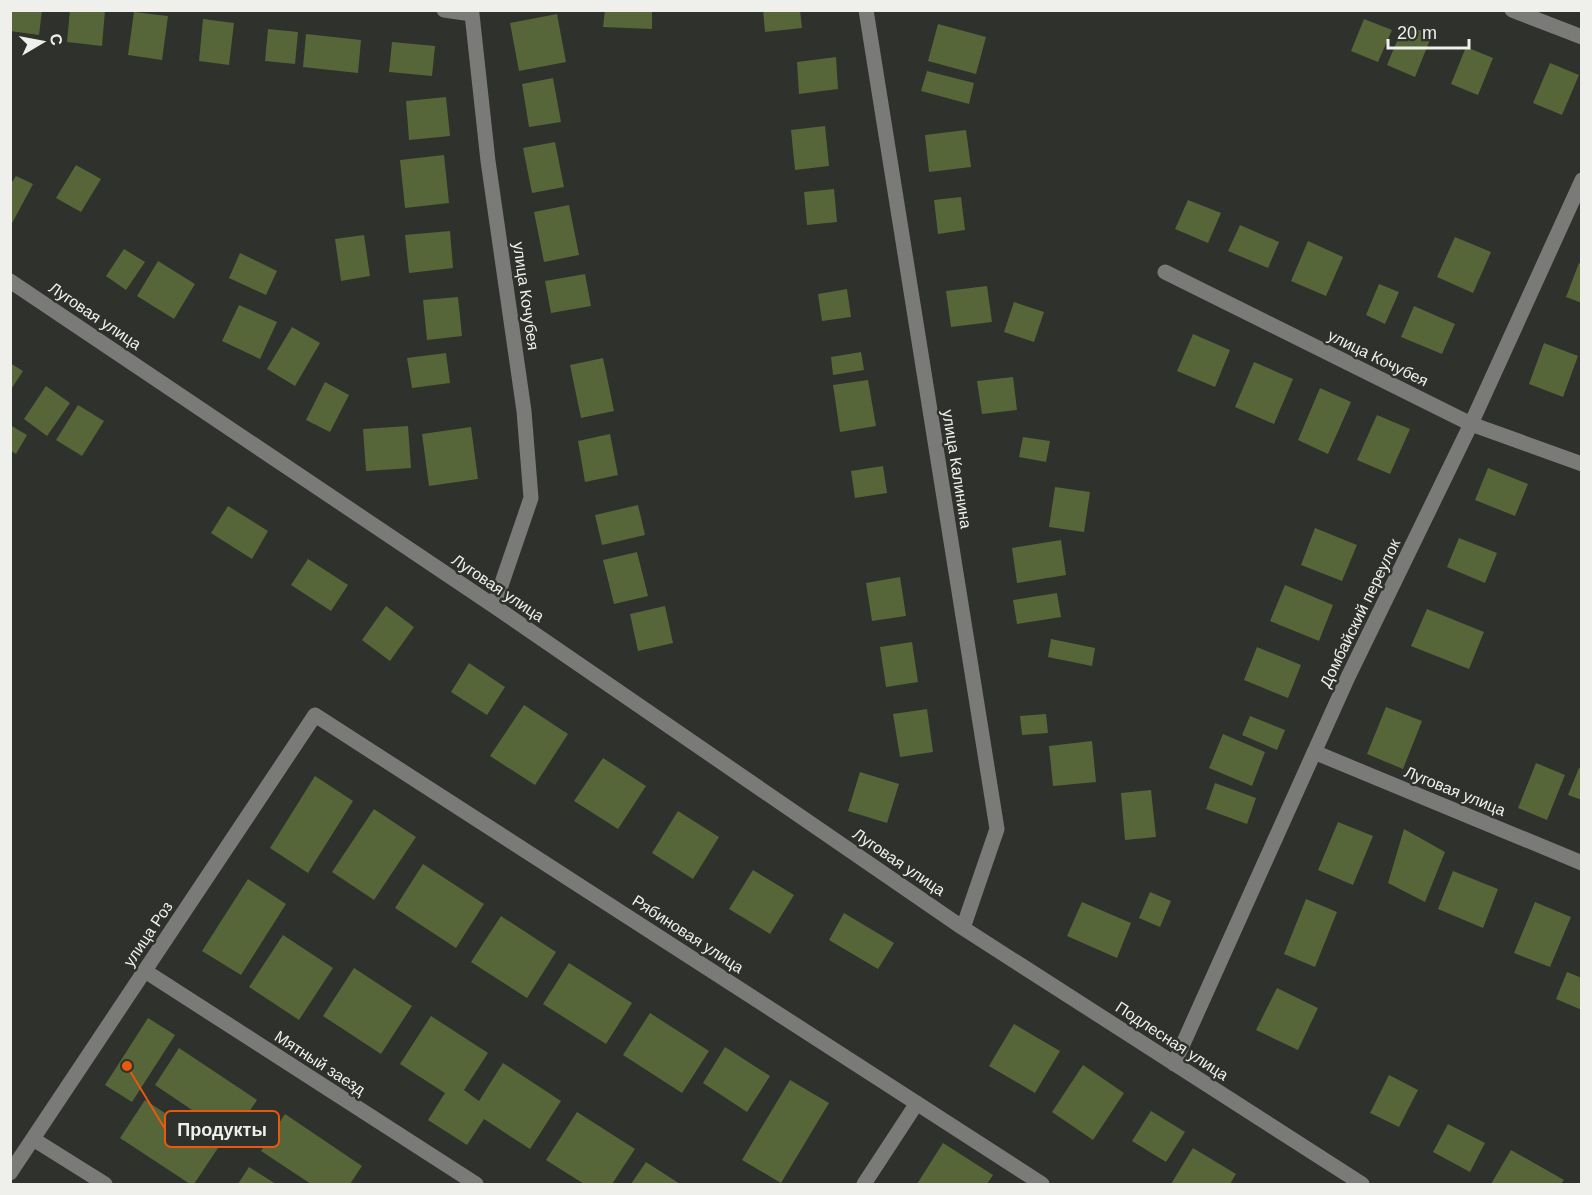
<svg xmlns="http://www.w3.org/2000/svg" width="1592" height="1195" font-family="Helvetica,sans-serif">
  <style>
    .building { fill: #566638 }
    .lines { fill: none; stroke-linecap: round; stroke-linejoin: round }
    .minor { stroke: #7a7b78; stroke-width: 15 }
    .labels { text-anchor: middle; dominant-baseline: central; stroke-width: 5; stroke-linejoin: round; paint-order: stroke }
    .street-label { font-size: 16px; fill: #eff0ec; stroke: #2f312c }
    .leader { fill: none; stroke: #e8590c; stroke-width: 2 }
    .callout-dot { fill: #e8590c; stroke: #2f312c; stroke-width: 2 }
    .callout { fill: #2f312c; stroke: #e8590c; stroke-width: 2 }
    .callout-label { font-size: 18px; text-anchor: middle; font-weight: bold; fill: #eff0ec }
  </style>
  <rect width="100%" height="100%" fill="#2f312c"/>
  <path class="building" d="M10 10H42L39 35 10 31Z
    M70 10H105L102 46 67 42Z
    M605 10H652V29L603 27Z
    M763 10H800L802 28 765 32Z
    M134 12 168 16 162 60 128 55Z
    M557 14 566 62 519 71 510 23Z
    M203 19 234 23 229 65 199 61Z
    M1364 19 1392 30 1378 62 1351 51Z
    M938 24 986 37 976 74 928 61Z
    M1404 24 1432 35 1415 77 1387 65Z
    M268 29 298 32 295 64 265 61Z
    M306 34 361 40 358 73 303 67Z
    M392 42 435 46 432 76 389 72Z
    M1466 47 1493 58 1478 95 1451 84Z
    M836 57 838 89 799 94 797 62Z
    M1550 63 1579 75 1562 115 1533 103Z
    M927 71 974 83 969 104 921 91Z
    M553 78 561 122 529 127 522 84Z
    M446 97 450 136 409 140 406 101Z
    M825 126 829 166 795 170 791 130Z
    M966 130 971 167 929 172 925 135Z
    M555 142 564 187 532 193 523 148Z
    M444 155 449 203 405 208 400 160Z
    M76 165 101 179 81 212 56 198Z
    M16 176 33 184 10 227V185Z
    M834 189 837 222 807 225 804 192Z
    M961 197 965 230 938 234 934 200Z
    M1188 200 1221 213 1208 243 1175 229Z
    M569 205 579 255 544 262 534 212Z
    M1240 225 1279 242 1268 268 1228 251Z
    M450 231 453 268 409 273 405 235Z
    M364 235 370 276 341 281 335 239Z
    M1455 237 1491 252 1473 293 1437 277Z
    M1308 241 1343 257 1326 296 1291 281Z
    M124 249 145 262 126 290 106 276Z
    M240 253 277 271 266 295 229 278Z
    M158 261 195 284 174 319 137 296Z
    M1579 263 1582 264V303L1566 297Z
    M585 274 591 306 551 313 545 281Z
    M1379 284 1399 292 1385 324 1366 315Z
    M987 286 992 322 951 327 946 291Z
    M847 289 851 317 822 321 818 294Z
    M458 297 462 336 427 340 423 300Z
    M1014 302 1044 312 1034 342 1004 332Z
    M239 305 277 322 260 359 222 341Z
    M1414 306 1455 324 1442 354 1401 337Z
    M292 327 320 343 295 386 267 369Z
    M1193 334 1230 350 1215 387 1177 371Z
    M1544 343 1578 356 1563 397 1529 384Z
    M861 352 864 370 833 375 831 357Z
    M446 353 450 383 412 388 407 358Z
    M603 358 614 411 581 418 570 365Z
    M1254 362 1293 379 1274 424 1235 407Z
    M10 363 23 371 10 391Z
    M1013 377 1017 410 982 414 977 381Z
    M868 380 876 426 840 432 833 385Z
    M325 382 349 395 330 432 306 420Z
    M46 386 70 403 47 436 24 419Z
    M1320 388 1351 402 1328 454 1298 440Z
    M78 405 104 421 82 456 56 440Z
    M1377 415 1410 429 1390 474 1357 460Z
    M10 425 27 435 16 454 10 450Z
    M408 426 411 468 366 471 363 429Z
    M471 427 478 479 429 486 422 434Z
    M610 434 618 475 585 482 578 441Z
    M1023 437 1050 441 1046 462 1019 457Z
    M883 466 887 493 855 498 851 471Z
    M1488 468 1528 484 1515 516 1475 500Z
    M1055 487 1090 492 1084 532 1049 527Z
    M638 505 645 535 602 545 595 515Z
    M228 506 268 531 252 559 211 533Z
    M1315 528 1357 545 1342 581 1301 565Z
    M1459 538 1497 553 1485 583 1447 567Z
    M1061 540 1066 575 1017 583 1012 548Z
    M637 552 648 596 614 604 603 560Z
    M308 559 348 585 331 611 291 585Z
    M900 577 906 616 872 621 866 583Z
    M1285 585 1333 605 1319 641 1270 621Z
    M1057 593 1061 617 1017 624 1013 600Z
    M386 606 414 627 390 661 362 640Z
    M665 606 673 643 638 651 630 614Z
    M1427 609 1484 632 1469 669 1411 646Z
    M1051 639 1095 648 1092 666 1048 657Z
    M912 642 918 682 886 687 880 647Z
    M1257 647 1301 665 1288 698 1244 680Z
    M469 663 505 687 487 715 451 692Z
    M524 705 568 734 535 785 490 756Z
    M1386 707 1422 721 1403 769 1367 754Z
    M927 709 933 752 900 757 893 714Z
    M1046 714 1048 733 1022 735 1020 716Z
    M1250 716 1285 730 1277 750 1242 735Z
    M1223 734 1265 752 1252 786 1209 768Z
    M1092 741 1096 782 1053 786 1049 746Z
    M603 758 646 786 618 829 574 801Z
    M1536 763 1565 775 1547 820 1518 808Z
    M1579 768 1582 769V800L1568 795Z
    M860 772 899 784 887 823 848 811Z
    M315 776 353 801 308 873 270 848Z
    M1215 783 1256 798 1247 824 1206 809Z
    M1151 790 1156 837 1125 840 1121 793Z
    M374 809 416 837 374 900 332 872Z
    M678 811 719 837 693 879 652 853Z
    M1338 822 1373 836 1353 885 1318 870Z
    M1404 829 1445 852 1425 902 1388 883Z
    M423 864 484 904 456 948 395 908Z
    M753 870 794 895 770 934 729 909Z
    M1453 871 1498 889 1483 928 1438 909Z
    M248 879 286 904 241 975 202 951Z
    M1150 892 1171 901 1160 927 1139 918Z
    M1306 899 1337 912 1315 967 1284 954Z
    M1082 902 1131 923 1117 958 1067 936Z
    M1535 902 1571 917 1550 967 1514 953Z
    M844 913 894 943 878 969 829 940Z
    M501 916 556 952 527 998 471 962Z
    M283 935 333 968 299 1020 249 987Z
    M569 963 632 1003 606 1044 543 1004Z
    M354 968 412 1006 381 1054 323 1016Z
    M1567 972 1582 978V1010L1556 999Z
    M1277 988 1318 1008 1298 1050 1256 1030Z
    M650 1013 709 1051 682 1093 623 1055Z
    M431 1016 488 1053 464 1090 479 1101 503 1063 561 1101 530 1149 484 1119 467 1145 428 1120 445 1093 400 1064Z
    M148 1018 175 1035 132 1102 105 1085Z
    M1014 1024 1060 1051 1035 1093 989 1066Z
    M725 1047 770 1076 747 1112 703 1083Z
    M179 1048 257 1100 232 1137 155 1085Z
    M1083 1065 1124 1093 1093 1140 1052 1112Z
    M1389 1075 1418 1090 1399 1127 1370 1113Z
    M790 1080 829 1103 781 1183 742 1160Z
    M145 1100 218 1148 194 1184H190L120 1138Z
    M1151 1111 1185 1132 1166 1162 1132 1141Z
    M577 1112 635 1149 612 1184H584L546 1160Z
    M285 1114 362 1166 350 1184H311L261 1151Z
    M1448 1124 1485 1143 1470 1172 1433 1152Z
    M943 1143 993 1175 987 1184H917Z
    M1193 1148 1236 1174 1230 1184H1171Z
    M1511 1150 1564 1180 1561 1184H1491Z
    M646 1162 680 1184H631Z
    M249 1167 276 1184H238Z"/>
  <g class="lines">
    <path class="minor" d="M444 10 472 14 488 161 524 411 531 498 494 606
      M866 10 997 829 963 928
      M1512 10 1582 37
      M1165 272 1471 424 1582 464
      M10 281 494 606 963 928 1362 1184
      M1314 752 1582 863
      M145 971 476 1184
      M1174 1064 1348 677 1471 424 1582 180
      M33 1139 105 1184
      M10 1173 315 715 1042 1184
      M864 1184 917 1103"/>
  </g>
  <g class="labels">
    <g class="street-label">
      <text transform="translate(526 296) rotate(82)">улица Кочубея</text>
      <text transform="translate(95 316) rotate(34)">Луговая улица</text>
      <text transform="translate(1378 358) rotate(26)">улица Кочубея</text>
      <text transform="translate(957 469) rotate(81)">улица Калинина</text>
      <text transform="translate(498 588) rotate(34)">Луговая улица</text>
      <text transform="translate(1360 613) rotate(-64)">Домбайский переулок</text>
      <text transform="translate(1455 791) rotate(22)">Луговая улица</text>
      <text transform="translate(899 862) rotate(34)">Луговая улица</text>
      <text transform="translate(148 934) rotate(-56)">улица Роз</text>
      <text transform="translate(688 934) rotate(33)">Рябиновая улица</text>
      <text transform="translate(1172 1041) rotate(33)">Подлесная улица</text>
      <text transform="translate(320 1063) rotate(33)">Мятный заезд</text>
    </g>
  </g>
  <path class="leader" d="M127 1066L165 1129"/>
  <circle class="callout-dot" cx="127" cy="1066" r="6"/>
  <rect class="callout" x="165" y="1111" width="114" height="36" rx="6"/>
  <g class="callout-label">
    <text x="222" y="1136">Продукты</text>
  </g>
  <rect width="1592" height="1195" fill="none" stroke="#eff0ec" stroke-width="24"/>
  <g transform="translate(42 42) rotate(80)" stroke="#2f312c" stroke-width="4.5" paint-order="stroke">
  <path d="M0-4.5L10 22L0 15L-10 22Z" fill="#eff0ec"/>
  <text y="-9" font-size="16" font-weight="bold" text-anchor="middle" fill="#eff0ec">С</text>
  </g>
  <path d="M1388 39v9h81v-9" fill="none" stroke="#eff0ec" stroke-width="3"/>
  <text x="1397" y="39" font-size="18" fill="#eff0ec" stroke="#2f312c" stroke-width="4.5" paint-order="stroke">20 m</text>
</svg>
